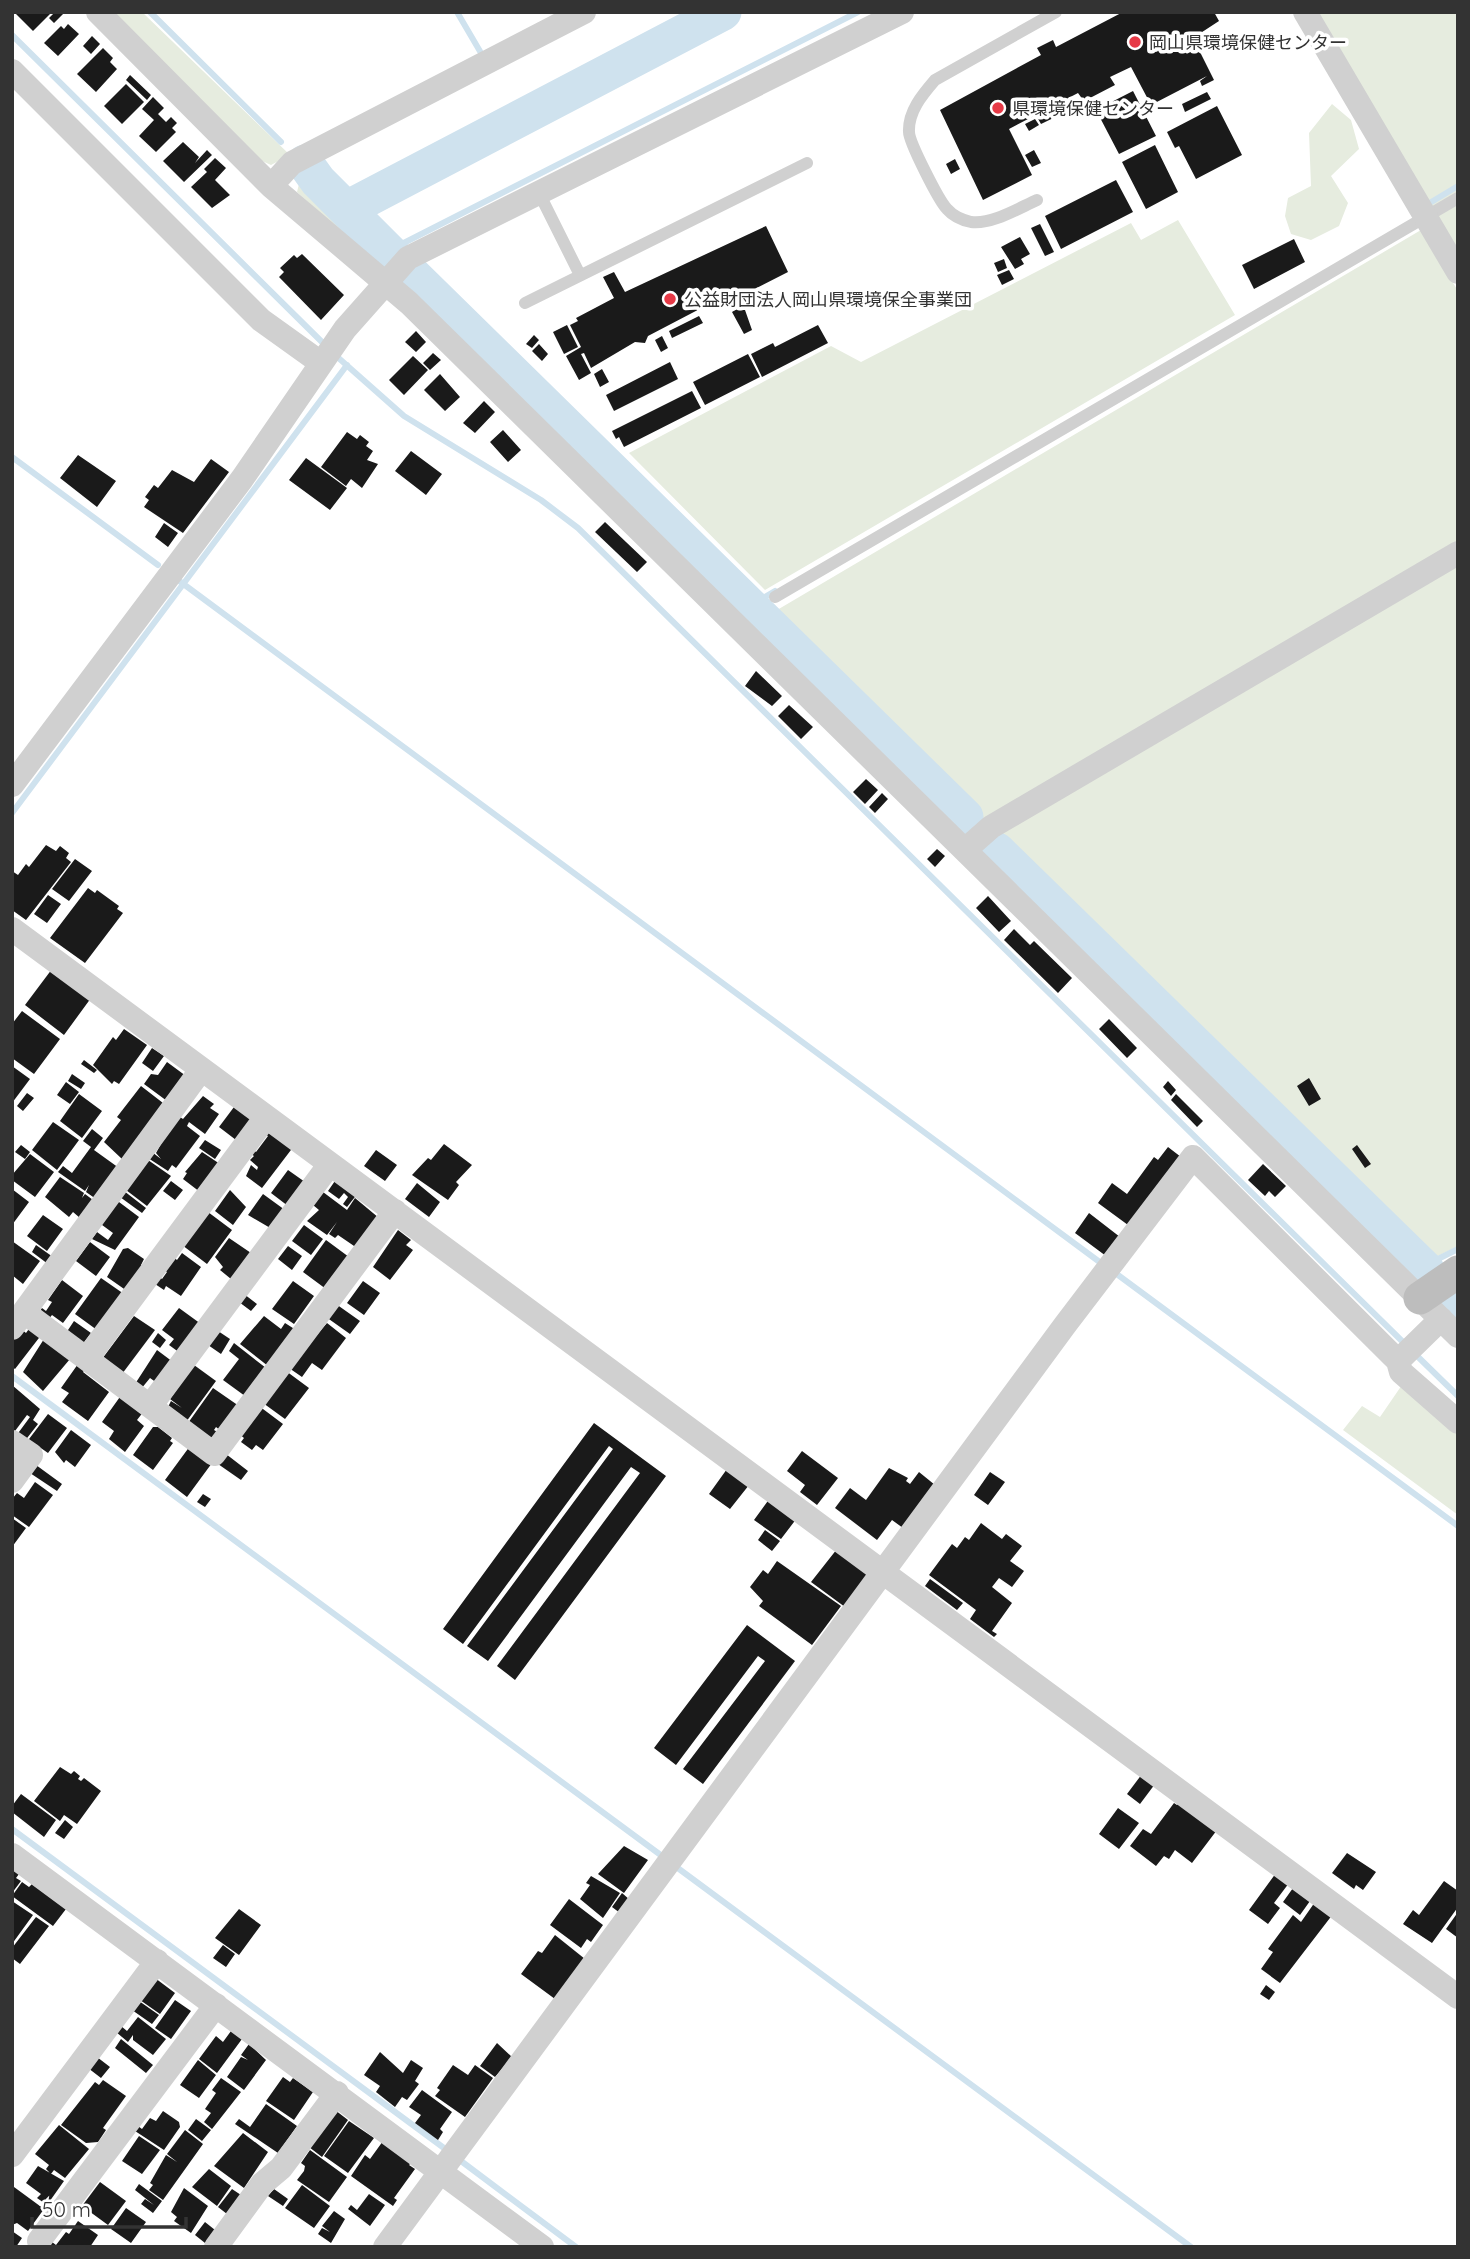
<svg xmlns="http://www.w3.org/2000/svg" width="1470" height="2259" font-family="Quicksand,'Noto Sans JP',sans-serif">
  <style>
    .green { fill: #e6ecdf }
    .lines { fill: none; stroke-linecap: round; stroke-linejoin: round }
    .stream { stroke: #cfe2ee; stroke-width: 6 }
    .river { stroke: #cfe2ee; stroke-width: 37 }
    .building { fill: #1a1a1a }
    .lane { stroke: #d0d0d0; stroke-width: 12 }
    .street { stroke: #d0d0d0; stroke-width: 24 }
    .secondary { stroke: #bdbdbd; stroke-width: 33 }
    .poi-dot { fill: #e63946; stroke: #fff; stroke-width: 2.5 }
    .labels { text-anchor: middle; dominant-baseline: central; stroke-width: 7; stroke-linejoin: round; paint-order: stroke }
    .poi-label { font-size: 18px; fill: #333; stroke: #fff; text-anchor: start }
  </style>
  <rect width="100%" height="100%" fill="#fff"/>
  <path class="green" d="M111 12H142L290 155 271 165 260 160Z
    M1313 12H1458V260Z
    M1332 104 1351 120 1359 149 1331 176 1348 203 1339 226 1311 240 1291 234 1285 216 1288 198 1311 186 1309 133Z
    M303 168 307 185 384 260 379 266 297 192Z
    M1178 220 1235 315 765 590 629 453 831 346 861 362 1131 223 1141 240Z
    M1421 230 1458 291V544L981 821 772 613Z
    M1458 562V1246L1428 1261 996 833Z
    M1404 1382 1458 1430V1515L1343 1430 1362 1406 1380 1417Z"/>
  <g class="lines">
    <path class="stream" d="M150 12 281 142
      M457 12 481 53
      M12 35 326 346
      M1428 204 1458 186
      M388 251 858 12
      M334 354 404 416 541 500 578 528 1405 1344
      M12 457 158 565
      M178 580 1105 1266
      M750 606 775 591
      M12 813 347 365
      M1422 1267 1458 1249
      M1114 1272 1458 1526
      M1413 1352 1458 1396
      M12 1376 662 1856
      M12 1829 448 2151
      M675 1866 1191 2247
      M457 2158 576 2247"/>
    <path class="river" d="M305 163 318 181 388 251 965 817
      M347 209 723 12
      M997 851 1426 1270
      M1456 1300 1458 1302"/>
  </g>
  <path class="building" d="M18 12H47L50 14 33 31 16 14Z
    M55 12H65L54 23 49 18Z
    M1123 12H1214L1219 21 1193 38 1214 80 1202 86 1200 81 1207 76 1151 105 1131 67 1110 77 1115 85 1090 98 1096 108 1091 111 1078 93 1009 129 1032 175 983 200 940 110 1041 55 1037 48 1053 40 1056 47Z
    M68 24 79 34 58 56 44 43 61 26 64 29Z
    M92 36 100 44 91 54 83 46Z
    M103 48 113 58 110 62 117 69 96 92 77 74Z
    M130 75 151 95 147 100 126 80Z
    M126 84 144 102 122 124 104 106Z
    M1133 91 1156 136 1119 154 1096 110Z
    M1207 92 1211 99 1185 112 1182 104Z
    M153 97 164 108 158 114 166 122 171 117 177 123 172 128 176 132 156 152 139 136 154 120 142 109Z
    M1070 100 1074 108 1041 124 1037 117Z
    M1217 106 1242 155 1196 179 1179 146 1175 148 1167 132Z
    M1035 119 1039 125 1029 131 1025 124Z
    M183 142 199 157 195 163 207 150 212 155 184 182 163 161Z
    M1155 145 1178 192 1146 209 1122 162Z
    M1034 150 1041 163 1032 167 1025 155Z
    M215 158 226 168 215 180 230 195 212 208 191 187 207 172 204 169Z
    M955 159 960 169 951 174 946 164Z
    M1116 180 1133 212 1061 249 1045 216Z
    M1040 224 1054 252 1045 256 1031 228Z
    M766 226 788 272 721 306 709 290 713 302 648 336 645 343 635 342 591 368 584 353 581 354 591 373 579 380 566 356 581 347 570 325 578 321 576 318 614 298 603 277 614 272 625 292Z
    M1020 237 1030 254 1021 259 1024 264 1015 269 1001 247Z
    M1294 239 1305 262 1254 289 1242 265Z
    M302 254 344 295 321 320 279 277 284 272 280 268 294 255 297 258Z
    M1004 259 1007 268 998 272 994 263Z
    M1009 270 1014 279 1002 285 997 275Z
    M757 291 762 301 745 310 752 330 744 334 732 312 743 305 740 300Z
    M699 316 703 323 672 338 669 331Z
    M567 325 578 347 564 354 553 332Z
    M818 325 828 343 762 377 751 354 773 343 775 347Z
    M416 331 426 342 416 352 405 342Z
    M534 335 539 340 532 348 526 344Z
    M662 336 668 348 661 352 655 340Z
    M539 344 548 354 542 361 532 351Z
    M433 353 441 360 430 370 423 363Z
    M748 354 760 377 705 405 693 382Z
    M413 356 428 370 404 395 389 380Z
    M670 362 678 379 614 411 606 395Z
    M602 369 609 382 600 387 594 374Z
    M440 374 460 397 445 411 424 390Z
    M692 391 701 408 624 447 619 437 616 439 612 431Z
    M484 401 495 412 475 433 463 423Z
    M503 430 521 450 508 462 490 442Z
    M347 432 357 439 360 435 369 442 366 446 373 451 367 460 378 464 362 488 351 479 346 486 321 467Z
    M411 451 442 474 426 495 395 471Z
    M78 455 116 481 97 507 60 478Z
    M306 458 347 488 330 510 289 480Z
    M211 459 229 472 183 533 144 507 149 500 145 497 154 485 158 488 172 470 194 482Z
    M605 522 647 562 637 572 595 532Z
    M164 523 178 533 168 547 155 537Z
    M756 671 782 696 772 706 745 686Z
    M789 705 813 727 801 739 778 716Z
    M866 779 878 790 865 804 853 792Z
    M882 793 888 799 875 813 869 807Z
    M46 845 56 851 60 846 69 853 66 858 71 862 26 920 12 910V871L18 875 26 864 29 867Z
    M937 849 945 856 935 867 927 859Z
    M75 859 92 871 69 901 52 889Z
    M88 888 95 893 97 890 119 906 117 909 123 913 85 963 50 938Z
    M48 895 61 904 47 923 34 914Z
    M988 896 1011 921 999 932 976 908Z
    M1014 929 1030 945 1034 941 1072 978 1058 993 1004 940Z
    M52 969 91 998 64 1035 25 1005Z
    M22 1011 60 1039 34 1074 12 1058V1024Z
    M1109 1019 1137 1048 1127 1058 1099 1029Z
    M124 1029 147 1045 119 1084 114 1081 112 1084 93 1065 113 1037 116 1040Z
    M152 1048 164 1056 153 1071 142 1063Z
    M84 1060 97 1070 94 1073 81 1064Z
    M167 1062 186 1076 167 1101 144 1084 151 1074 158 1075Z
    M12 1066 30 1079 12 1103Z
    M72 1074 85 1083 81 1089 68 1081Z
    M1309 1078 1321 1099 1309 1106 1297 1086Z
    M1168 1081 1176 1090 1171 1096 1163 1087Z
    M66 1082 79 1092 70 1104 57 1095Z
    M141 1086 163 1103 122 1159 104 1142 121 1120 117 1117Z
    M27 1093 34 1098 23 1111 17 1106Z
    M79 1094 102 1111 82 1138 60 1121Z
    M1176 1094 1203 1121 1197 1127 1171 1100Z
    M203 1096 214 1104 210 1108 219 1114 205 1134 189 1122 187 1126 200 1136 176 1168 172 1165 168 1171 148 1158 152 1152 161 1159 156 1153 177 1115 183 1119Z
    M234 1107 251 1119 236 1140 219 1127Z
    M53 1122 79 1140 57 1170 32 1150Z
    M92 1129 103 1138 94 1150 119 1168 96 1199 86 1192 89 1185 85 1191 58 1172 63 1166 72 1173 91 1147 83 1141Z
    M266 1129 294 1146 262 1188 246 1176 251 1165 257 1170 258 1167 250 1160 254 1156 248 1152 251 1148 256 1152 268 1136 263 1133Z
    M205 1140 221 1150 215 1159 199 1148Z
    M444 1144 472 1165 456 1182 459 1185 448 1200 412 1175 428 1158 431 1160Z
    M21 1145 30 1152 25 1159 15 1152Z
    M1357 1145 1371 1164 1365 1168 1352 1149Z
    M1168 1147 1181 1157 1128 1225 1098 1203 1112 1183 1127 1194 1154 1157 1158 1160Z
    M376 1150 397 1165 385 1181 364 1166Z
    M202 1152 220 1164 200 1192 183 1179 187 1173 185 1172Z
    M30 1154 54 1172 35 1197 12 1180V1175Z
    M148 1160 171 1176 147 1206 126 1190Z
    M1263 1164 1286 1186 1275 1197 1269 1191 1265 1196 1248 1180Z
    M288 1170 305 1182 288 1206 271 1193Z
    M60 1177 84 1193 82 1198 85 1194 93 1200 80 1218 73 1212 69 1217 45 1197Z
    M337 1178 358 1193 347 1207 343 1204 348 1197 344 1193 339 1199 328 1191Z
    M171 1181 183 1190 175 1200 163 1191Z
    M417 1183 440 1202 429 1217 405 1199Z
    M12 1189 29 1202 12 1225Z
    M230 1190 246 1207 233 1225 215 1211Z
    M124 1191 146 1208 142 1213 120 1197Z
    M323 1192 347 1210 355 1198 379 1218 357 1248 338 1235 335 1238 329 1234 337 1222 327 1235 307 1221 319 1210 313 1205Z
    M263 1194 285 1210 272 1229 248 1215Z
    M115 1199 139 1217 115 1250 92 1239 97 1232 108 1240 113 1233 98 1222Z
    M208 1212 232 1230 207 1264 182 1245Z
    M1089 1213 1120 1237 1106 1256 1075 1233Z
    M43 1215 63 1229 47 1251 27 1236Z
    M304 1225 323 1239 311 1255 292 1241Z
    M398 1230 411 1240 406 1245 413 1250 390 1280 373 1267Z
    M229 1238 251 1253 231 1279 220 1270 223 1267 215 1257Z
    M326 1240 349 1257 326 1289 303 1272Z
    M12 1241 40 1261 23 1284 12 1275Z
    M90 1242 110 1257 96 1276 76 1261Z
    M36 1245 53 1257 48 1264 32 1252Z
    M288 1246 302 1256 292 1270 278 1259Z
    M128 1248 144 1259 141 1265 143 1267 127 1291 107 1277 123 1249Z
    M182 1253 201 1267 181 1296 166 1286 164 1290 152 1282 157 1275 162 1279 167 1272 162 1269 171 1255 177 1260Z
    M101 1278 124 1294 97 1330 75 1314Z
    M62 1280 83 1296 63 1323 52 1315 48 1320 38 1314 42 1308 46 1311 52 1302 48 1300Z
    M293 1281 314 1296 294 1324 272 1309Z
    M363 1281 380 1293 364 1315 347 1303Z
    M244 1294 257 1304 251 1311 239 1302Z
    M336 1304 360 1321 350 1334 326 1317Z
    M179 1308 201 1324 180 1353 169 1345 174 1339 162 1330Z
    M134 1316 155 1330 122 1374 102 1359Z
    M264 1316 281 1329 285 1323 296 1330 268 1366 240 1344Z
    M74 1321 91 1333 82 1345 66 1333Z
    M327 1323 346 1338 322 1370 312 1363 302 1377 289 1368Z
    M31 1326 42 1334 15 1369 12 1367V1341L21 1329 26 1333Z
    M218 1331 230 1339 221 1354 208 1345Z
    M158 1333 166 1340 160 1348 152 1342Z
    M44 1339 70 1359 43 1391 23 1372Z
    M234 1343 266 1368 245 1396 223 1380 239 1359 229 1351Z
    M157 1350 173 1362 157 1383 150 1378 141 1389 135 1384Z
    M78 1364 85 1369 83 1372 109 1392 88 1421 62 1402 69 1393 61 1388Z
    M194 1365 216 1381 186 1422 167 1409 171 1401 182 1408 170 1399Z
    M286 1371 309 1388 285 1419 263 1403Z
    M12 1385 40 1409 33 1420 38 1424 24 1442 16 1436 30 1417 27 1415 15 1431 12 1429Z
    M213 1388 239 1406 221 1431 216 1427 214 1430 219 1433 209 1439 188 1423Z
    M122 1394 144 1411 137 1420 144 1426 125 1452 109 1439 114 1431 102 1422Z
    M259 1406 283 1424 263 1450 256 1445 252 1450 241 1442 244 1438 239 1434Z
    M48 1414 67 1428 48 1453 35 1444 26 1443Z
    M594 1423 666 1476 515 1680 497 1666 640 1473 631 1467 488 1661 467 1646 613 1449 609 1446 463 1644 443 1629Z
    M153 1427H158L172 1438 170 1441 173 1443 153 1470 133 1455Z
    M71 1430 91 1445 75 1467 66 1460 64 1463 55 1452Z
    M190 1446 212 1463 187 1497 165 1480Z
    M802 1451 838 1478 817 1505 800 1492 805 1485 787 1471Z
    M226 1454 248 1471 241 1480 218 1464Z
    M36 1465 62 1484 57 1491 30 1473Z
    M889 1468 908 1478 906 1481 910 1484 919 1472 935 1485 903 1528 892 1520 877 1540 835 1508 850 1488 866 1500Z
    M727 1469 749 1485 730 1509 709 1494Z
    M990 1472 1005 1482 988 1505 974 1495Z
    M35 1482 53 1495 29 1527 12 1515V1499L17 1493 24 1498Z
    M203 1494 211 1499 205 1507 197 1502Z
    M770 1498 797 1518 781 1539 754 1520Z
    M12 1518 26 1528 12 1547Z
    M981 1523 1002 1539 1006 1534 1022 1546 1010 1561 1024 1571 1012 1587 999 1578 992 1587 1012 1603 992 1631 997 1634 994 1637 970 1619 976 1610 929 1575 952 1544 957 1548 965 1537 969 1540Z
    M765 1530 780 1541 772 1551 758 1540Z
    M837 1549 871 1572 845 1607 811 1582Z
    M777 1561 841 1606 812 1645 759 1606 763 1601 750 1587 763 1570 768 1574Z
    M930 1579 963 1603 957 1610 925 1586Z
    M747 1625 795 1661 703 1784 683 1769 765 1661 758 1656 676 1765 654 1748Z
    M60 1767 71 1774 74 1771 80 1776 78 1779 81 1781 84 1778 101 1791 77 1824 64 1815 60 1821 34 1801Z
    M1142 1774 1155 1784 1140 1804 1127 1794Z
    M21 1794 56 1820 44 1837 12 1812V1806Z
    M1180 1802 1217 1830 1192 1863 1175 1850 1169 1859 1164 1856 1156 1866 1130 1846 1143 1829 1151 1834 1174 1803 1177 1805Z
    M1118 1808 1139 1823 1119 1849 1099 1834Z
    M65 1820 73 1827 64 1839 55 1833Z
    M624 1846 648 1860 624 1893 598 1874Z
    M1347 1853 1376 1872 1363 1890 1356 1885 1354 1889 1332 1873Z
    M12 1869 19 1874 16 1878 21 1881 12 1893Z
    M1276 1873 1289 1883 1274 1903 1280 1908 1268 1924 1249 1910Z
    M591 1876 620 1893 603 1918 580 1899 590 1885 586 1883Z
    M1444 1881 1458 1891V1907L1432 1943 1403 1924 1413 1910 1419 1915Z
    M22 1882 29 1887 32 1884 66 1909 53 1926 12 1896Z
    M1293 1888 1310 1901 1300 1915 1283 1902Z
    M622 1893 630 1900 620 1913 612 1907Z
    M569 1899 603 1925 591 1942 587 1939 581 1948 550 1925Z
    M12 1901 33 1915 12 1944Z
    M1315 1902 1333 1914 1280 1983 1261 1969 1273 1952 1268 1949 1293 1915 1301 1922Z
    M239 1909 261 1925 239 1955 215 1938Z
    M1458 1912V1938L1446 1929Z
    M36 1917 49 1926 20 1964 12 1958V1948Z
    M555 1935 585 1959 555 1999 521 1974 538 1951 542 1953Z
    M223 1945 235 1954 226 1967 213 1958Z
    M155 1978 175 1993 160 2014 140 2000Z
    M1266 1985 1275 1992 1269 2000 1260 1994Z
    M175 2000 191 2011 171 2039 155 2028Z
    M139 2001 159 2015 152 2024 132 2010Z
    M138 2017 166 2039 153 2055 133 2040V2035L128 2042 116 2032 121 2026 127 2031Z
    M231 2031 242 2039 217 2073 199 2059 216 2036 223 2042Z
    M121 2039 153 2065 146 2073 115 2048Z
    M497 2043 512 2057 495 2077 480 2066Z
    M249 2044 266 2060 244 2090 227 2077 241 2057 248 2060 241 2055Z
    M380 2052 403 2073 411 2060 423 2068 415 2081 419 2084 407 2100 402 2097 395 2107 376 2092 380 2086 364 2075Z
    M97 2057 110 2067 101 2078 88 2068Z
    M198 2060 216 2075 199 2098 180 2085Z
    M453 2065 468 2075 475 2065 493 2078 465 2117 435 2096 440 2090 437 2088Z
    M283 2077 290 2082 293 2078 313 2092 294 2120 266 2101Z
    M221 2078 241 2092 212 2129 204 2122 211 2113 205 2109 216 2093 212 2090Z
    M103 2080 126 2096 103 2128 106 2130 98 2142 86 2143 61 2125 95 2082 99 2085Z
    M422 2090 452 2112 440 2129 443 2132 438 2140 415 2123 421 2115 409 2107Z
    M266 2104 297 2126 278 2153 235 2124 239 2119 250 2127Z
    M335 2110 348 2120 322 2157 309 2147Z
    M163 2111 179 2122 180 2127 164 2150 135 2131 138 2126 142 2129 150 2118 156 2121Z
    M196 2119 211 2130 202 2141 188 2130Z
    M349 2121 374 2138 348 2173 324 2156Z
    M59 2125 89 2149 65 2178 54 2170 51 2174 46 2169 49 2165 35 2154Z
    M185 2130 203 2144 163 2200 149 2190 153 2185 150 2183 166 2155 177 2162 167 2154Z
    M243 2133 268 2152 244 2188 214 2166Z
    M139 2136 160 2150 142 2174 122 2161Z
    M383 2141 412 2162 409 2165 415 2169 394 2198 397 2200 393 2206 351 2176 365 2155 370 2159Z
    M310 2150 347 2177 329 2202 297 2180 304 2171 305 2166 301 2163Z
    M38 2166 64 2181 47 2205 37 2198 41 2194 26 2183Z
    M209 2169 231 2186 217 2206 192 2187Z
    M100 2182 126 2201 108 2225 82 2206Z
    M139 2184 162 2201 153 2213 141 2204 145 2199 154 2205 135 2190Z
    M302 2185 330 2206 314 2228 285 2208Z
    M14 2187 44 2209 28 2231 17 2223 12 2225Z
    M184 2188 208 2206 191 2233 174 2221 177 2217 171 2212Z
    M232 2189 241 2195 227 2214 218 2207Z
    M274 2189 288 2199 283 2206 268 2196Z
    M369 2194 385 2205 370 2226 348 2209 351 2205 357 2210Z
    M126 2208 146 2222 131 2243 111 2229Z
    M334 2211 345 2219 331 2243 318 2234 322 2228 330 2232 322 2226Z
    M78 2221 98 2235 90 2247H49L52 2242 56 2245 66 2232 69 2234Z
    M205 2222 215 2230 205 2243 195 2235Z
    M12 2231 22 2238 16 2247H12Z"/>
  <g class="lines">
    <path class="lane" d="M540 195 580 275
      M1037 200C1019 208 991 225 971 222 962 220 953 216 947 209 939 201 909 142 909 132 908 111 923 94 935 80L1056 12
      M525 303 807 163
      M775 597 1458 198"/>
    <path class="street" d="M98 12 271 186 409 303 1458 1336
      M1305 12 1458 272
      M12 71 261 320 321 363
      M271 186 292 163 584 12
      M12 785 242 479 345 329 408 258 902 12
      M965 850 991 827 1458 553
      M12 929 1458 1997
      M24 1312 214 1454 395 1211
      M12 1328 201 1070
      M88 1357 266 1117
      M1398 1361 1441 1319
      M151 1405 330 1164
      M12 1442 31 1455 12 1481
      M12 1855 542 2247
      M12 2155 157 1961
      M39 2241 216 2005
      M216 2247 262 2184 281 2168 337 2093
      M385 2247 1065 1325 1193 1157 1398 1361 1401 1372 1458 1422"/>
    <path class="secondary" d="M1420 1298 1458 1272"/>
  </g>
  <g class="poi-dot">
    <circle cx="1135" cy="42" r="7"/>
    <circle cx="998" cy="108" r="7"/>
    <circle cx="670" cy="299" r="7"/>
  </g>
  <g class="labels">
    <g class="poi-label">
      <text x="1149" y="42">岡山県環境保健センター</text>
      <text x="1012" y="108">県環境保健センター</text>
      <text x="684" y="299">公益財団法人岡山県環境保全事業団</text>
    </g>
  </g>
  <rect width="1470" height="2259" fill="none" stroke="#333333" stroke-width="28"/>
  <path d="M32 2217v10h154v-10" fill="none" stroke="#333333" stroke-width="3.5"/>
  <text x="42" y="2217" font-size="21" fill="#333333" stroke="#ffffff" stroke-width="5" paint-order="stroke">50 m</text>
</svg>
